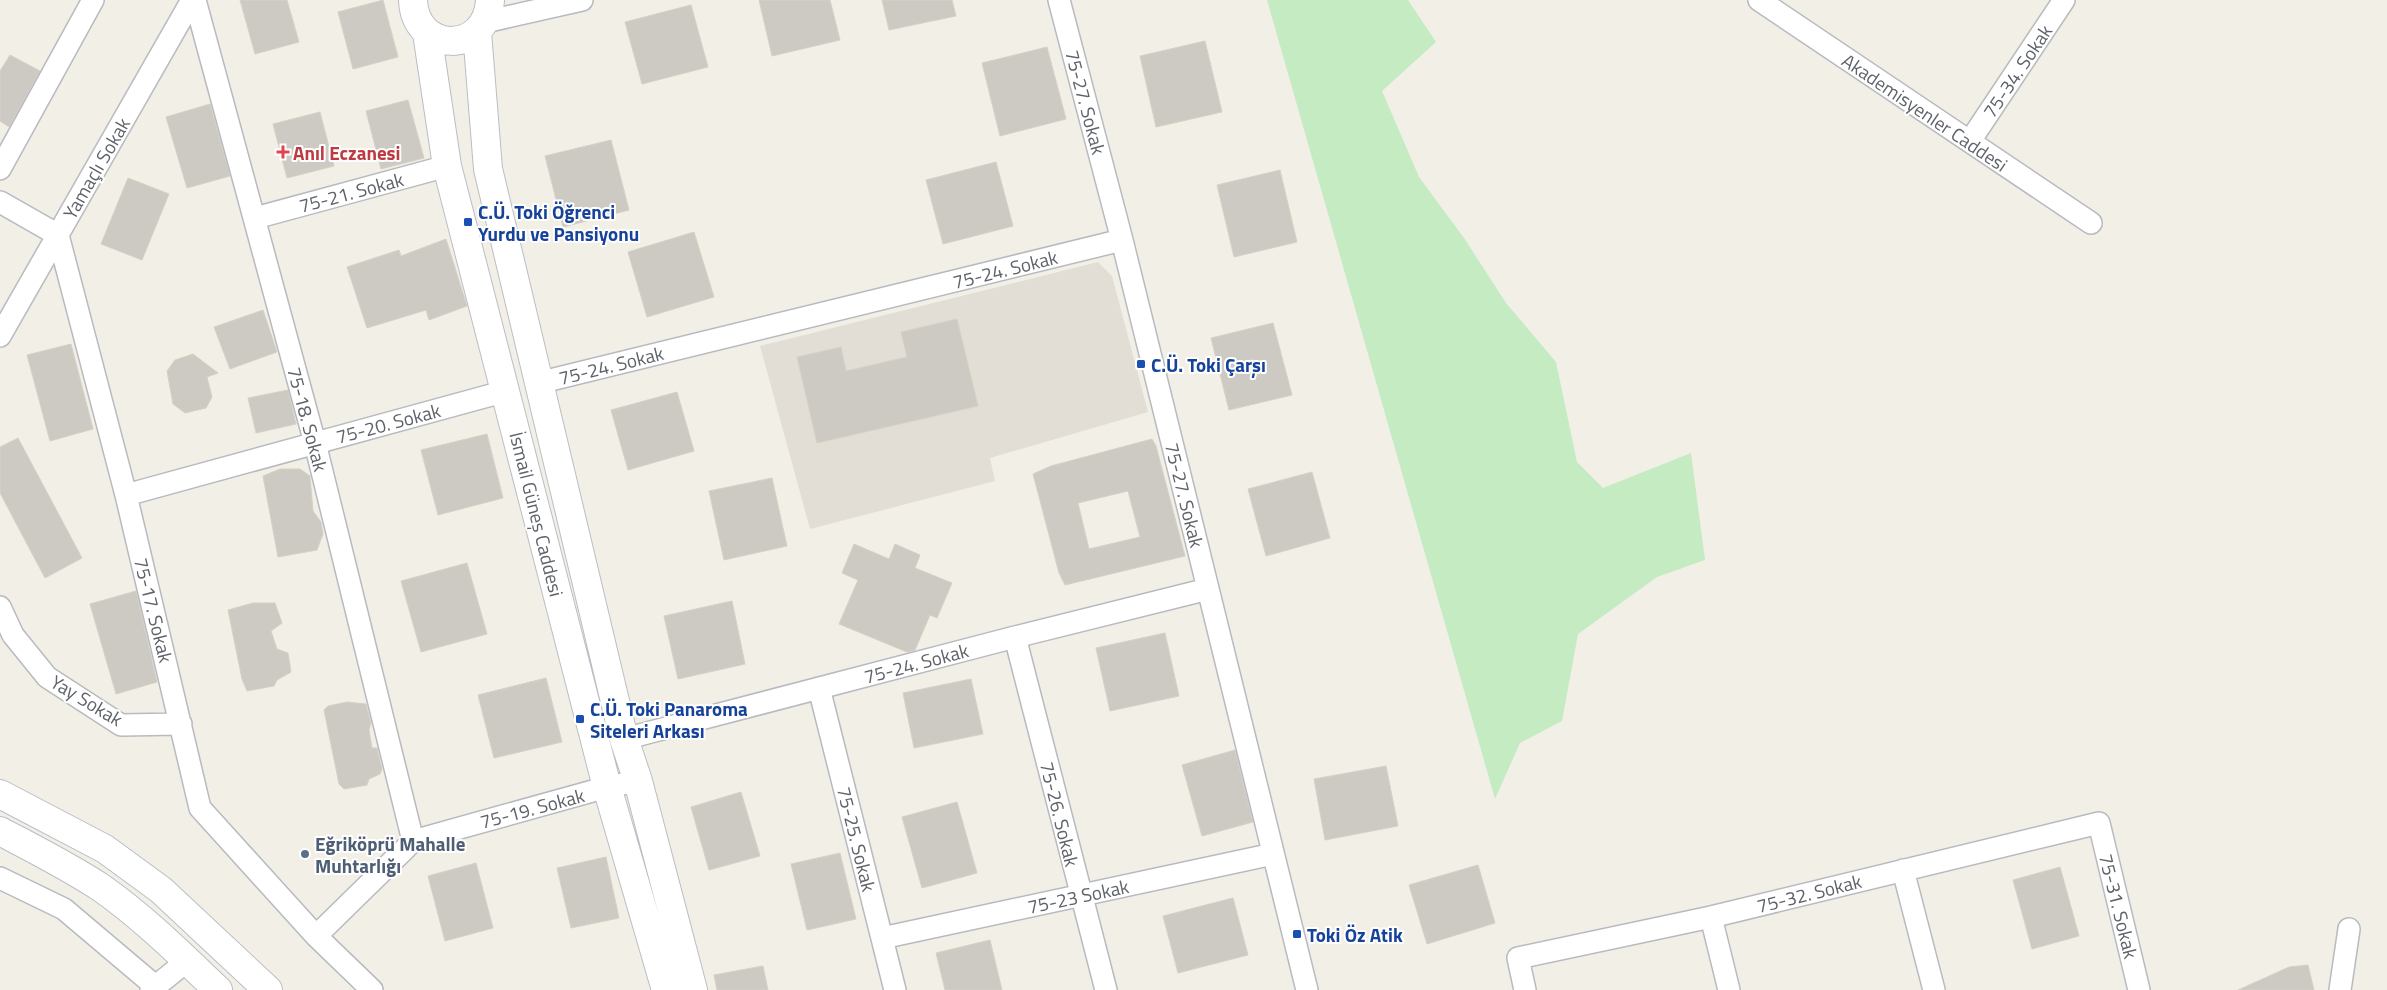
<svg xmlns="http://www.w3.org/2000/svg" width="2387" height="990" font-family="'Titillium Web',sans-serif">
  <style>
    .education { fill: #e2ded6 }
    .green { fill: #c4ebc2 }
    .building { fill: #cdcac4; stroke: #d7d1c4; fill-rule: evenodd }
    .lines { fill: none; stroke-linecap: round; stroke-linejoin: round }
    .street-casing { stroke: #b7babf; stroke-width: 24 }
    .secondary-casing { stroke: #babec4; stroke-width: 30 }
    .street { stroke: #fff; stroke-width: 21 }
    .secondary { stroke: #fff; stroke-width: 28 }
    .health-dot { fill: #e0444e; stroke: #fff; stroke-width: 2 }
    .transit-dot { fill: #1a4fb4; stroke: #fff; stroke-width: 2 }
    .service-dot { fill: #5c6f8a; stroke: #fff; stroke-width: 2 }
    .labels { text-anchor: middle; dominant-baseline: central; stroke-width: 4; stroke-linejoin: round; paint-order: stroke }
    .street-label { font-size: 19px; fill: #5e6369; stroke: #fff }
    .health-label { font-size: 19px; font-weight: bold; fill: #be3a42; stroke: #fff; text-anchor: start }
    .transit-label { font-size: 19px; font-weight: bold; fill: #164399; stroke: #fff; text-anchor: start }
    .service-label { font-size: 19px; font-weight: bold; fill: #4e5e75; stroke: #fff; text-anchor: start }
  </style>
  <rect width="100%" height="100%" fill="#f2efe7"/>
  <path class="education" d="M1098 262 1112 276 1148 412 990 458 995 481 810 529 760 346Z"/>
  <path class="green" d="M1267 0H1408L1436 42 1382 91 1419 177 1464 238 1506 303 1556 362 1577 462 1603 488 1691 453 1705 560 1657 577 1578 634 1562 721 1520 743 1495 799Z"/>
  <path class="building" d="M240 0H287L299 42 255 54Z
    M383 0 398 57 353 69 338 12Z
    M759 0H830L840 40 772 56Z
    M882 0H952L956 16 889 30Z
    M691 5 708 67 642 84 625 22Z
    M1205 41 1222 112 1156 127 1140 56Z
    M1047 47 1066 119 1000 136 982 63Z
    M10 55 40 71 9 127 0 121V71Z
    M408 100 424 158 381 169 366 111Z
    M210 104 230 176 187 188 166 117Z
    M320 112 334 166 287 178 273 124Z
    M611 140 629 210 563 227 545 156Z
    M996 162 1013 226 943 244 926 180Z
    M1280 170 1297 242 1234 257 1217 185Z
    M128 178 169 194 142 260 101 244Z
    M694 232 714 297 647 317 628 252Z
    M446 239 467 306 429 320 426 310 367 328 347 267 399 250 401 256Z
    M263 310 277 352 230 369 214 327Z
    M957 319 978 406 817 443 797 357 841 347 846 371 907 357 901 332Z
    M1273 323 1292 395 1229 410 1211 338Z
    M71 344 93 429 50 441 27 355Z
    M193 354 218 373 207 377 212 397 206 408 185 413 173 404 167 371 175 360Z
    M288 390 296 424 256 433 248 398Z
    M677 392 694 451 628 470 611 410Z
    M487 434 503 498 438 515 421 450Z
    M18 438 82 558 45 578 0 493V447Z
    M1152 439 1156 446 1185 556 1065 585 1059 573 1033 474 1051 466ZM1128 491 1140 537 1089 549 1078 503Z
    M280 469H300L310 476 313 511 321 522 323 534 317 550 278 557 263 476Z
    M1312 472 1330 538 1266 556 1248 489Z
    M772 478 787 546 724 560 709 491Z
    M854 544 889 559 895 544 920 555 915 568 952 583 937 618 930 615 915 650 907 652 839 624 858 580 842 573Z
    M467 563 487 634 421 652 401 581Z
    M136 591 157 682 116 694 90 604Z
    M732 601 745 664 678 679 664 616Z
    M253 603H275L282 623 271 631 277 649 288 653 291 672 277 680 274 686 247 691 242 679 228 610Z
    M1165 633 1179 696 1110 711 1096 648Z
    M546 678 562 742 494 758 478 695Z
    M971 679 983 734 914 748 903 693Z
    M347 702 366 704 371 723 369 730 372 748H377L382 769 380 774 369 779 367 785 344 789 339 784 324 710 328 706Z
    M1235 750 1253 822 1202 836 1182 765Z
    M1386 766 1398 826 1325 840 1314 779Z
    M741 792 760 856 709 870 691 807Z
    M957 802 977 873 922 888 902 817Z
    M840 853 856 919 807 930 791 864Z
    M606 857 619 918 571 928 557 868Z
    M476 863 493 928 445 941 428 876Z
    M1478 865 1495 923 1427 944 1409 885Z
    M2060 867 2079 936 2032 949 2013 880Z
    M1233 898 1248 955 1178 973 1163 916Z
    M990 940 1002 990H945L936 953Z
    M2308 965 2314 990H2238L2289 967Z
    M763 966 768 990H717L714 975Z"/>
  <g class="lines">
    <g class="street-casing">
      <path id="street" d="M195 0 315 443 413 841
        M1059 0 1122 240 1307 990
        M1759 0 2091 223
        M485 22 582 0
        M1970 141 2064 0
        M0 169 93 0
        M0 202 58 235 126 495 200 808 316 936 372 990
        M255 218 447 166
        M0 336 192 0
        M538 383 1122 240
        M126 495 506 391
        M0 607 13 635 47 677 121 725 181 724
        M1015 637 1106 990
        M819 688 895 990
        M624 739 1015 637 1208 589
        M1903 870 1934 990
        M0 878 64 909 155 986
        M1711 917 1729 990
        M316 936 413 841 607 787 638 781
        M882 938 1273 854
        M151 990 187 961
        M1525 990 1518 958 1711 917 2099 823 2139 990
        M2340 990 2349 929"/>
    </g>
    <g class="secondary-casing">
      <path id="secondary" d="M413 0C415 54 487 55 490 0
        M477 32 488 169 624 739 638 781 693 990
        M427 33 447 166 607 787 666 990
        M0 794 105 849 161 890 268 990
        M0 831C34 849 68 866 100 887 143 917 180 954 218 990"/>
    </g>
    <use href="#street" class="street"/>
    <use href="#secondary" class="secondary"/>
  </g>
  <path class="health-dot" d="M280.5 144.5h5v5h5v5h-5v5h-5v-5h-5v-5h5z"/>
  <g class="transit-dot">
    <rect x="463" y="217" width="10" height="10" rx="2.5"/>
    <rect x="1136" y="359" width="10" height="10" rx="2.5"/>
    <rect x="575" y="714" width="10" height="10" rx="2.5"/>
    <rect x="1292" y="929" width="10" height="10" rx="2.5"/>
  </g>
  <circle class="service-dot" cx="305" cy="854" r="5"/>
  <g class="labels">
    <g class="street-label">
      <text transform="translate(2017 71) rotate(-56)">75-34. Sokak</text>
      <text transform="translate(1086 102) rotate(75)">75-27. Sokak</text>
      <text transform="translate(1925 112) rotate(34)">Akademisyenler Caddesi</text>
      <text transform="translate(96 168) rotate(-60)">Yamaçlı Sokak</text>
      <text transform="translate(351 192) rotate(-15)">75-21. Sokak</text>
      <text transform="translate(1005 269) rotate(-14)">75-24. Sokak</text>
      <text transform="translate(611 365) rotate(-14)">75-24. Sokak</text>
      <text transform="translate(308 419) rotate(75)">75-18. Sokak</text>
      <text transform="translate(388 423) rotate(-15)">75-20. Sokak</text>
      <text transform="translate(1185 495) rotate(76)">75-27. Sokak</text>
      <text transform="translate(537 514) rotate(76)">İsmail Güneş Caddesi</text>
      <text transform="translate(154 610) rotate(76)">75-17. Sokak</text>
      <text transform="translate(916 663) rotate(-15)">75-24. Sokak</text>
      <text transform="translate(87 700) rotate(31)">Yay Sokak</text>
      <text transform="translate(532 808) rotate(-15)">75-19. Sokak</text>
      <text transform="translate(1060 814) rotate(76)">75-26. Sokak</text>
      <text transform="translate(857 839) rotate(76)">75-25. Sokak</text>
      <text transform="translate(1809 893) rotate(-14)">75-32. Sokak</text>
      <text transform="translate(1078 896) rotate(-12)">75-23 Sokak</text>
      <text transform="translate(2119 906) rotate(76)">75-31. Sokak</text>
    </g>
    <g class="health-label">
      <text x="293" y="152">Anıl Eczanesi</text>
    </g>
    <g class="transit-label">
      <text x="478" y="211">C.Ü. Toki Öğrenci<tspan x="478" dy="22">Yurdu ve Pansiyonu</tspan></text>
      <text x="1151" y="364">C.Ü. Toki Çarşı</text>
      <text x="590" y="708">C.Ü. Toki Panaroma<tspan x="590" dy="22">Siteleri Arkası</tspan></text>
      <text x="1307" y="934">Toki Öz Atik</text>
    </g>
    <g class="service-label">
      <text x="315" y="843">Eğriköprü Mahalle<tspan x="315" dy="22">Muhtarlığı</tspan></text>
    </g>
  </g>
</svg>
